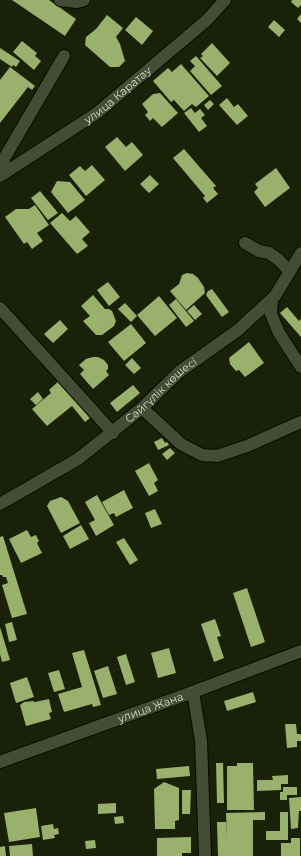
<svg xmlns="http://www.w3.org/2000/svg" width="301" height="856" font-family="Montserrat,sans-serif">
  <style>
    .building { fill: #9ab16d }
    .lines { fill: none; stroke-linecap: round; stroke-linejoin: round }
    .minor-casing { stroke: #050a00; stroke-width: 14 }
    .minor { stroke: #444d34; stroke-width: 12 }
    .labels { text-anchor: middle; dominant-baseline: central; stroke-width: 4; stroke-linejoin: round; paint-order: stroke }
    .street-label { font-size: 11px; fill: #d7dccd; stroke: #101702 }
  </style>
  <rect width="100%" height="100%" fill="#192108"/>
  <path class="building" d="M12 0H49L76 19 65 36Z
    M292 0H301V5L298 8 291 2Z
    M301 14V23L297 19Z
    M107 15 123 28 116 37 120 44 125 61 119 67H110L85 45 86 37 96 29Z
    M136 17 153 31 142 45 125 30Z
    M274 20 285 30 279 37 268 27Z
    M22 41 37 53 35 56 41 61 34 70 13 52Z
    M212 43 230 63 217 76 200 58 203 56 201 54Z
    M0 48 20 61 16 67 13 65 12 67 0 59Z
    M196 56 222 86 211 95 190 71 195 66 190 61Z
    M181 64 209 96 196 107 192 104 184 111 174 100 171 102 153 81 168 68 172 72Z
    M10 67 35 86 32 90 28 87 0 123V80Z
    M160 93 178 113 162 127 153 118 150 121 145 115 148 112 142 104 153 94Z
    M227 98 234 107 238 104 248 116 237 125 219 105Z
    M210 100 214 104 208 110 204 105Z
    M191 108 195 113 200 109 205 115 201 118 207 126 199 132 184 113Z
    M117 137 126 147 132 142 143 155 125 171 105 147Z
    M184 149 216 186 213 188 218 194 207 203 203 198 205 196 173 158Z
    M92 165 105 180 86 196 69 175 80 166 85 171Z
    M276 168 290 188 265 207 254 192 258 188 255 184Z
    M150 175 159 184 149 193 140 184Z
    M57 181 70 182 85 200 68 213 51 192Z
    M40 191 58 213 48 220 31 198Z
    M35 205 49 225 37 233 43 241 32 249 27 242 24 244 5 217 16 209H29Z
    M62 213 70 221 76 216 90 232 82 239 88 246 77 254 50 223Z
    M187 273 193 274 198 278 204 287 205 293 186 310 170 291 179 284 182 275Z
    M108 282 120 297 109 306 97 290Z
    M212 289 229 312 222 317 206 295 208 291Z
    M93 295 105 309H109L112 311 116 321 114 326 102 335H96L83 321 90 316 81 306Z
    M159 296 177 318 155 336 137 315Z
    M176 299 194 321 186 327 169 305Z
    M125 303 137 316 131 322 118 309Z
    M194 305 202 314 195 320 187 311Z
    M287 307 299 321 301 319V337L280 313Z
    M60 320 68 329 53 343 44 334Z
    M131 324 146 343 124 361 108 342Z
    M249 342 264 363 245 377 239 370 236 371 230 364 229 358Z
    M93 357H98L104 360 108 365V369L106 371 109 375 93 389 80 374 84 370 79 365 86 359Z
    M132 358 141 368 134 374 125 365Z
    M60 380 90 418 85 422 72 406 47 426 32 409 51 393 49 390Z
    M133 385 140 393 117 412 110 403Z
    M38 392 43 399 36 405 30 399Z
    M162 438 165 443 167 442 169 445 158 450 154 442Z
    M170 448 175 453 167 460 162 454Z
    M149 463 158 480 154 483 158 491 149 496 135 471Z
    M124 490 133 508 116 517 114 513 109 515 102 502Z
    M97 495 114 525 96 536 89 523 95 520 85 502Z
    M61 497 68 501 80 523 61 533 47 506 50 501Z
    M155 509 162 524 151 528 145 513Z
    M81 525 89 539 70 549 63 536Z
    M27 530 31 537 36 535 39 541 37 543 42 553 21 563 9 539Z
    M3 536 27 614 12 618 2 585 8 583 6 577H3L2 575H0V537Z
    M124 538 138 560 130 565 116 542Z
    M247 588 265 642 251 647 233 593Z
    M215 619 221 636 217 637 224 658 214 662 201 624Z
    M12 622 17 640 9 642 5 624Z
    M0 627 10 660 2 662 0 654Z
    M169 648 176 673 158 678 151 653Z
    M84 650 101 705 93 707 92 704 64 712 58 694 82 687 72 653Z
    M126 654 135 682 126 685 117 657Z
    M108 666 117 694 103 698 94 671Z
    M59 670 65 689 54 692 48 673Z
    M27 677 34 697 16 703 10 683Z
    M253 692 256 702 227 711 224 701Z
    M49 699 52 712 49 713 51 719 26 726 20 705 24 702 33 701 35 702Z
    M285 724H296L297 734H301V741H297V747L287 748Z
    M216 763H223L224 803H217Z
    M237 763H253L254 810H227V766H237Z
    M189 766 190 776 157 779 156 769Z
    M288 775V784H281V790L257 791V780H273L272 776Z
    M164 782 179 788V820L175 821V829H155L154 789Z
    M283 787H297V795H287V800H280V792H283Z
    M182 790H191L190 814H182Z
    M301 797V811H299L298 828 291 829 289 798Z
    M116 803V813L98 814V804Z
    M36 808 40 837 9 842 4 813Z
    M265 812V820H253V856H218L217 822H226L227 840 226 813Z
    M280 812H288V840H266V831H280Z
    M123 816 124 823 115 824 114 817Z
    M53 824 54 829 58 828 59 834 54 835 55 838 43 840 41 826Z
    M191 837V853H182V856H157V838Z
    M291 838H300V856H281V843H291Z
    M95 840 96 848 86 849 85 841Z
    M32 844 33 856H10L9 846Z
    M5 846 6 856H0V847Z"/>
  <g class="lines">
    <g class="minor-casing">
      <g id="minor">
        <path d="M60 0 77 2 84 0"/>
        <path d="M0 170 5 157 64 56"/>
        <path id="s1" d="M0 176 97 113 207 20 225 0"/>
        <path d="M245 243 259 251 269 253 279 260 289 271"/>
        <path d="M272 299 271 314 279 333 301 367"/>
        <path d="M0 308 113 433"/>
        <path d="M142 408 181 444 202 455 217 456 247 446 301 422"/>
        <path id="s2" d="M0 504 78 459 142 408 179 372 238 330 275 296 301 253"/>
        <path d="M193 692 201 741 205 856"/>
        <path id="s3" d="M0 762 193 692 301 651"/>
      </g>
    </g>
    <use href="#minor" class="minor"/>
  </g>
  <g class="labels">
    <g class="street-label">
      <text stroke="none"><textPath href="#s1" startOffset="143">улица Каратау</textPath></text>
      <text stroke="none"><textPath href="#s2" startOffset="198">Сәйгүлік көшесі</textPath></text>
      <text stroke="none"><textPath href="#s3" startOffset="160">улица Жана</textPath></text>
    </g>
  </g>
</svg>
